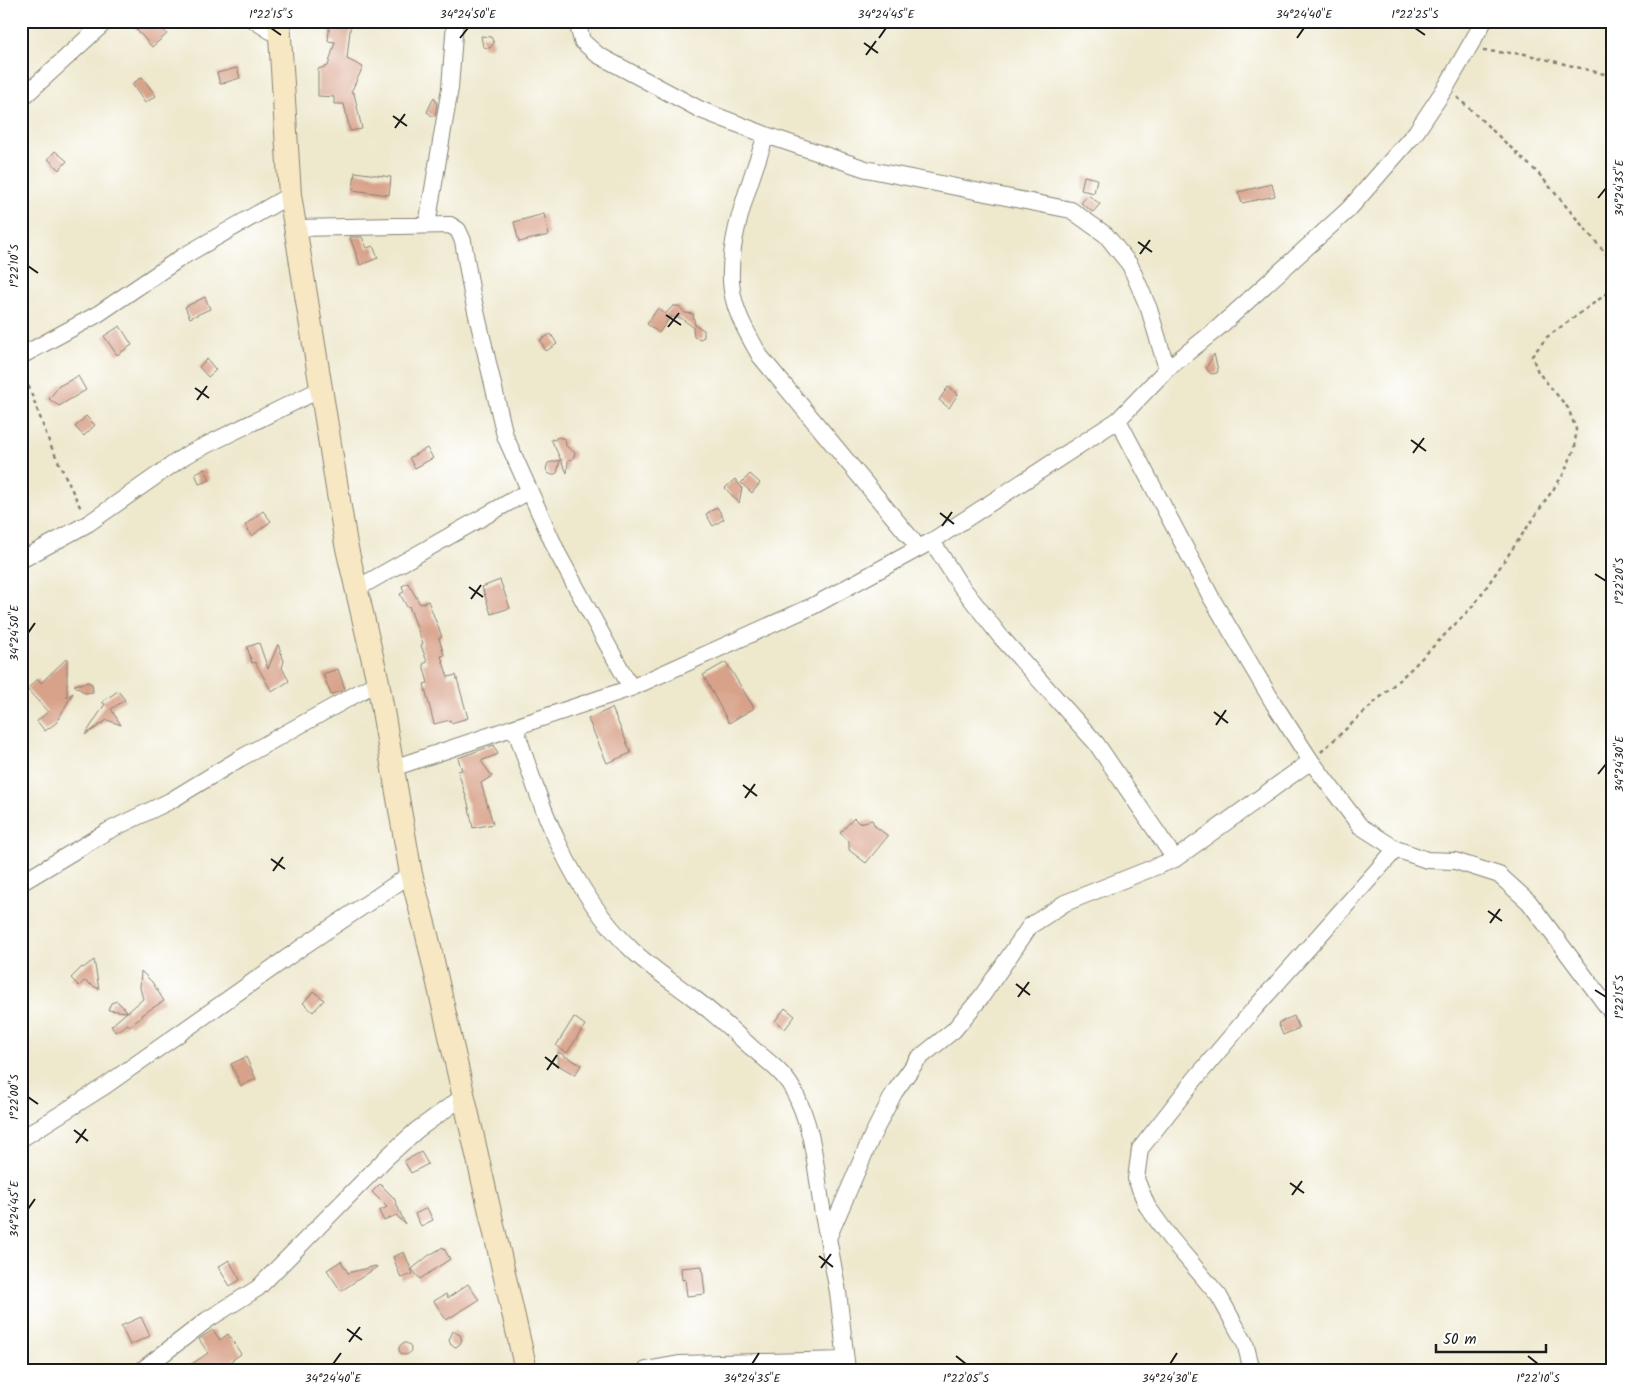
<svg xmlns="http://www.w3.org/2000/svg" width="1633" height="1391" font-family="Kalam,sans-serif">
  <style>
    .building { fill: #d8a189 }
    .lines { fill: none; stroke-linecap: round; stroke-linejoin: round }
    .street-casing { stroke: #858274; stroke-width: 18 }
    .secondary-casing { stroke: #858274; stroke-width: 24 }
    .path { stroke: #858274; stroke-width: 2.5; stroke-dasharray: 4 4; stroke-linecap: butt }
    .street { stroke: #fff; stroke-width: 16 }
    .secondary { stroke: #f7e8c3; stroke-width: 22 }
    .ticks { fill: none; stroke: #1c1c1c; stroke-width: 2 }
    .neatline { fill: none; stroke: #1c1c1c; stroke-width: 2 }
    .ticks-label { font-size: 12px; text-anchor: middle; fill: #1c1c1c }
  </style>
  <rect width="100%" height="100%" fill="#fff"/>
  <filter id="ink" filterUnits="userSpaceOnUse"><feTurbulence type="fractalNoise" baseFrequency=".02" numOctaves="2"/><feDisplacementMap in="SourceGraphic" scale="10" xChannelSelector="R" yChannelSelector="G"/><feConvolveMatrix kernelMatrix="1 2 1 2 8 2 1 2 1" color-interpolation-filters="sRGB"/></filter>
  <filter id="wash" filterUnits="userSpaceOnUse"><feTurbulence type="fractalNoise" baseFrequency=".0096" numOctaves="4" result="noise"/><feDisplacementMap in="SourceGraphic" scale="20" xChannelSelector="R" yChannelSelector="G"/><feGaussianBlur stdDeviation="1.12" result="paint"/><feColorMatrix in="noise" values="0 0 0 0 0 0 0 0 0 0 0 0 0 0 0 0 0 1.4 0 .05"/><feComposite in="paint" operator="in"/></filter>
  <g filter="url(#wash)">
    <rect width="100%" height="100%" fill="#eee8cd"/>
    <g id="blocks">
      <path class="building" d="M129 21H156L167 34 152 47Z
        M330 21H351L347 59 363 67 351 92 354 93 362 129 350 131 344 104H334V97L318 96V69L328 66 335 42 328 41Z
        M481 36 491 37 494 43 490 48 483 47Z
        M237 68 240 78 220 84 217 73Z
        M142 77 156 96 145 103 132 84Z
        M434 97 437 104 435 116H432L427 112Z
        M55 151 67 161 59 170 48 159Z
        M355 172 391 177 389 195 353 190Z
        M1084 176 1097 179 1094 193 1081 190Z
        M1272 184 1275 196 1242 203 1238 192Z
        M1088 195 1100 204 1093 212 1081 203Z
        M544 214 549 235 519 242 514 222Z
        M350 237H362L367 248 373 246 378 258 360 265Z
        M205 297 210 309 190 318 185 307Z
        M673 306H679L685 313 693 314 695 325 704 330V337L700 339 694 337 693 327 681 318 670 317 659 333 647 324 658 308 665 314Z
        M120 326 132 345 117 355 104 336Z
        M551 334 557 344 546 351 540 340Z
        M1214 354 1218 370 1217 373 1211 374 1206 368Z
        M207 359 216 370 208 377 199 367Z
        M78 376 86 390 59 406 49 399 59 386Z
        M948 387 958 394 949 408 939 400Z
        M86 416 95 425 84 436 75 427Z
        M558 437 565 439 566 446 575 453 573 459 568 460 567 473 551 439 554 440Z
        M427 448 433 458 415 468 409 458Z
        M560 460 557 473 552 475 548 473 546 469 548 463Z
        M205 469 210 480 199 484 195 473Z
        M750 474 760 483 752 493 741 483Z
        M735 479 742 488 739 503 725 488Z
        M717 507 724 519 713 526 706 514Z
        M263 511 271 521 252 536 245 525Z
        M500 580 510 608 491 614 482 587Z
        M408 583 420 604 428 601 442 637 439 638 444 655 441 656 448 677 456 675 468 718 451 723 450 720 434 724 424 684 428 683 423 664 427 662 421 645 423 644 409 606 407 607 400 594 404 592 402 586Z
        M259 643 268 669 278 644 284 661 282 668 289 681 272 692 255 662 252 663 247 647Z
        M67 658V697L73 693 56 723 45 731 37 721 48 712 27 689 38 679 41 683Z
        M726 662 754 708 729 723 703 675Z
        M338 669 345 689 331 695 323 674Z
        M88 682 92 684 93 692 85 693 74 685Z
        M118 691 125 700 111 709 121 725 107 720 85 735 105 704 102 702Z
        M612 708 631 753 607 763 588 719Z
        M494 745 498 754 481 761 492 776 481 783 493 824 473 828 468 803 458 771 462 770 458 758Z
        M854 818 859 823 872 820 875 826 888 836 866 863 849 850V841L840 833Z
        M94 960 99 989 84 981 79 986 71 978 82 967 83 968Z
        M141 971 152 982 164 1001 141 1015 142 1017 130 1026 128 1024 115 1032 111 1026 127 1012 108 1010 111 1003 117 1001 128 1012 143 999 140 988Z
        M314 991 324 1000 313 1012 303 1003Z
        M785 1008 795 1016 785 1029 775 1021Z
        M1294 1016 1299 1028 1283 1035 1278 1023Z
        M574 1017 585 1025 567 1053 556 1046Z
        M558 1052 581 1065 575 1075 558 1065Z
        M246 1057 256 1079 241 1086 231 1064Z
        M421 1152 428 1164 411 1173 404 1161Z
        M380 1184 394 1198 405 1224 396 1215 384 1221 379 1211 387 1207 372 1192Z
        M427 1208 433 1220 421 1226 415 1214Z
        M443 1247 450 1259 420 1279 412 1269 428 1256Z
        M404 1252 413 1274 401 1278 393 1257Z
        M229 1260 240 1280 230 1286 218 1267Z
        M341 1261 348 1273 376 1266 377 1267 341 1291 327 1270Z
        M702 1266 705 1294 687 1296 685 1279 682 1280 681 1268Z
        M468 1284 479 1300 446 1320 434 1301 446 1294 448 1298Z
        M141 1317 150 1336 130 1345 121 1326Z
        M213 1330 220 1340 228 1334 241 1354 218 1370H183L208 1353 199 1339Z
        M453 1331 460 1335 462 1340 460 1344 456 1347 451 1345 449 1340Z
        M399 1349a6 6 0 1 1 12 0a6 6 0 1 1-12 0Z"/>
    </g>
  </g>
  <g filter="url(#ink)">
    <use href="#blocks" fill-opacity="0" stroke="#858274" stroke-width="1"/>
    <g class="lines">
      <g class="street-casing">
        <path id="street" d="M255 21 280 37
          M577 21 582 41 598 55 701 110 766 135 866 169 1071 210 1106 235 1130 265 1149 309 1167 369
          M21 99 106 21
          M766 135C751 181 721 253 734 300 739 320 750 338 760 356L919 548
          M427 225 450 88 455 21
          M296 228 450 225 458 230 463 241 472 294 505 436 558 554 631 688
          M21 356 98 314 182 257 290 195
          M1118 420 1212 599 1274 704 1311 761 1360 826 1396 849 1427 860 1455 861 1499 875 1529 902 1612 1013
          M932 541 958 582 1000 636 1096 743 1175 859
          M21 560 89 523 186 455 321 389
          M356 589 529 491
          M515 727C541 807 569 890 632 950 651 968 674 983 695 999 715 1014 733 1031 752 1048 765 1059 784 1073 792 1088 819 1135 815 1188 828 1238
          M393 768 631 688 813 606 932 541 1118 420 1167 369 1218 328 1349 209 1416 132 1446 87 1484 21
          M21 883 108 831 170 801 239 759 378 682
          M21 1139 105 1086 305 945 411 874
          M142 1370 207 1320 258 1288 387 1157 417 1130 464 1096
          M646 1370 679 1364 846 1360
          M847 1370 838 1292 828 1238 872 1136 894 1093 918 1059 954 1030 982 996 1030 926 1065 903 1175 859 1311 761
          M1252 1370 1245 1343 1219 1296 1170 1238 1147 1206 1136 1179 1140 1149 1195 1079 1255 1008 1396 849"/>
      </g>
      <g class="secondary-casing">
        <path id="secondary" d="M279 21 290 195 346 544 378 682 411 874 427 935 526 1370"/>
      </g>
      <path class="path" d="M1483 51 1525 54 1612 76
        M1457 97 1539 174 1612 261
        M23 371 50 444 82 511
        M1321 752 1413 667 1474 605 1563 475 1575 448 1576 429 1568 408 1538 372 1532 356 1547 337 1612 290"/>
      <use href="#street" class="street"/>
      <use href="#secondary" class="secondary"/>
    </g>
  </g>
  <path class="ticks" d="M271 28 281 35M1415 28 1425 35M460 38 468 28M879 38 886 28M1297 38 1304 28M864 43 878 53M866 55 876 41M393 116 407 126M395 128 405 114M1598 198 1606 188M1138 242 1152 252M1140 254 1150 240M28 266 38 273M666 315 681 325M668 327 679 313M195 388 209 398M197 400 207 386M1411 440 1426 451M1413 453 1424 438M940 513 954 524M942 526 952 512M1595 574 1606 581M469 587 483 597M471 599 481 585M28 633 35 623M1214 712 1228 723M1216 725 1226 710M1598 774 1606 764M743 785 757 796M745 798 755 784M271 859 285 869M273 871 283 857M1488 911 1502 921M1490 923 1500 909M1016 984 1030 995M1595 990 1606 997M1018 997 1029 982M545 1057 559 1068M547 1070 557 1055M28 1097 38 1104M74 1130 88 1141M76 1143 86 1129M1290 1183 1304 1193M1292 1195 1302 1181M28 1209 35 1199M819 1256 833 1267M821 1268 831 1254M347 1329 362 1340M349 1342 360 1327M956 1356 966 1364M1528 1356 1538 1364M333 1364 341 1353M752 1364 759 1353M1170 1364 1177 1353"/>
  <rect width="1633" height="1391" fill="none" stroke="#fff" stroke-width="55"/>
  <path d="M1436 1344v8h110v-8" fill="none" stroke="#1c1c1c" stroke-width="2.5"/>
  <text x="1443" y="1344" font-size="15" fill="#1c1c1c" stroke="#ffffff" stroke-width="4" paint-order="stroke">50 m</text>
  <rect x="28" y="28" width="1578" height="1336" class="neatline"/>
  <g class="ticks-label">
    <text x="271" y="18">1°22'15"S</text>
    <text x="468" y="18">34°24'50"E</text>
    <text x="886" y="18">34°24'45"E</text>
    <text x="1304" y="18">34°24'40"E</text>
    <text x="1415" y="18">1°22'25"S</text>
    <text transform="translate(1619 188) rotate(-90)" y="4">34°24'35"E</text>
    <text transform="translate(14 266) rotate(-90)" y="4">1°22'10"S</text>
    <text transform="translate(1619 581) rotate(-90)" y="4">1°22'20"S</text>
    <text transform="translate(14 633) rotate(-90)" y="4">34°24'50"E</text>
    <text transform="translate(1619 764) rotate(-90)" y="4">34°24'30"E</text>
    <text transform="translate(1619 997) rotate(-90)" y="4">1°22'15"S</text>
    <text transform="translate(14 1097) rotate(-90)" y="4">1°22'00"S</text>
    <text transform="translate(14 1209) rotate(-90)" y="4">34°24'45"E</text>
    <text x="333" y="1382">34°24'40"E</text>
    <text x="752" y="1382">34°24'35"E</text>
    <text x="966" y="1382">1°22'05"S</text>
    <text x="1170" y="1382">34°24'30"E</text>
    <text x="1538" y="1382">1°22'10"S</text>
  </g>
</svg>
